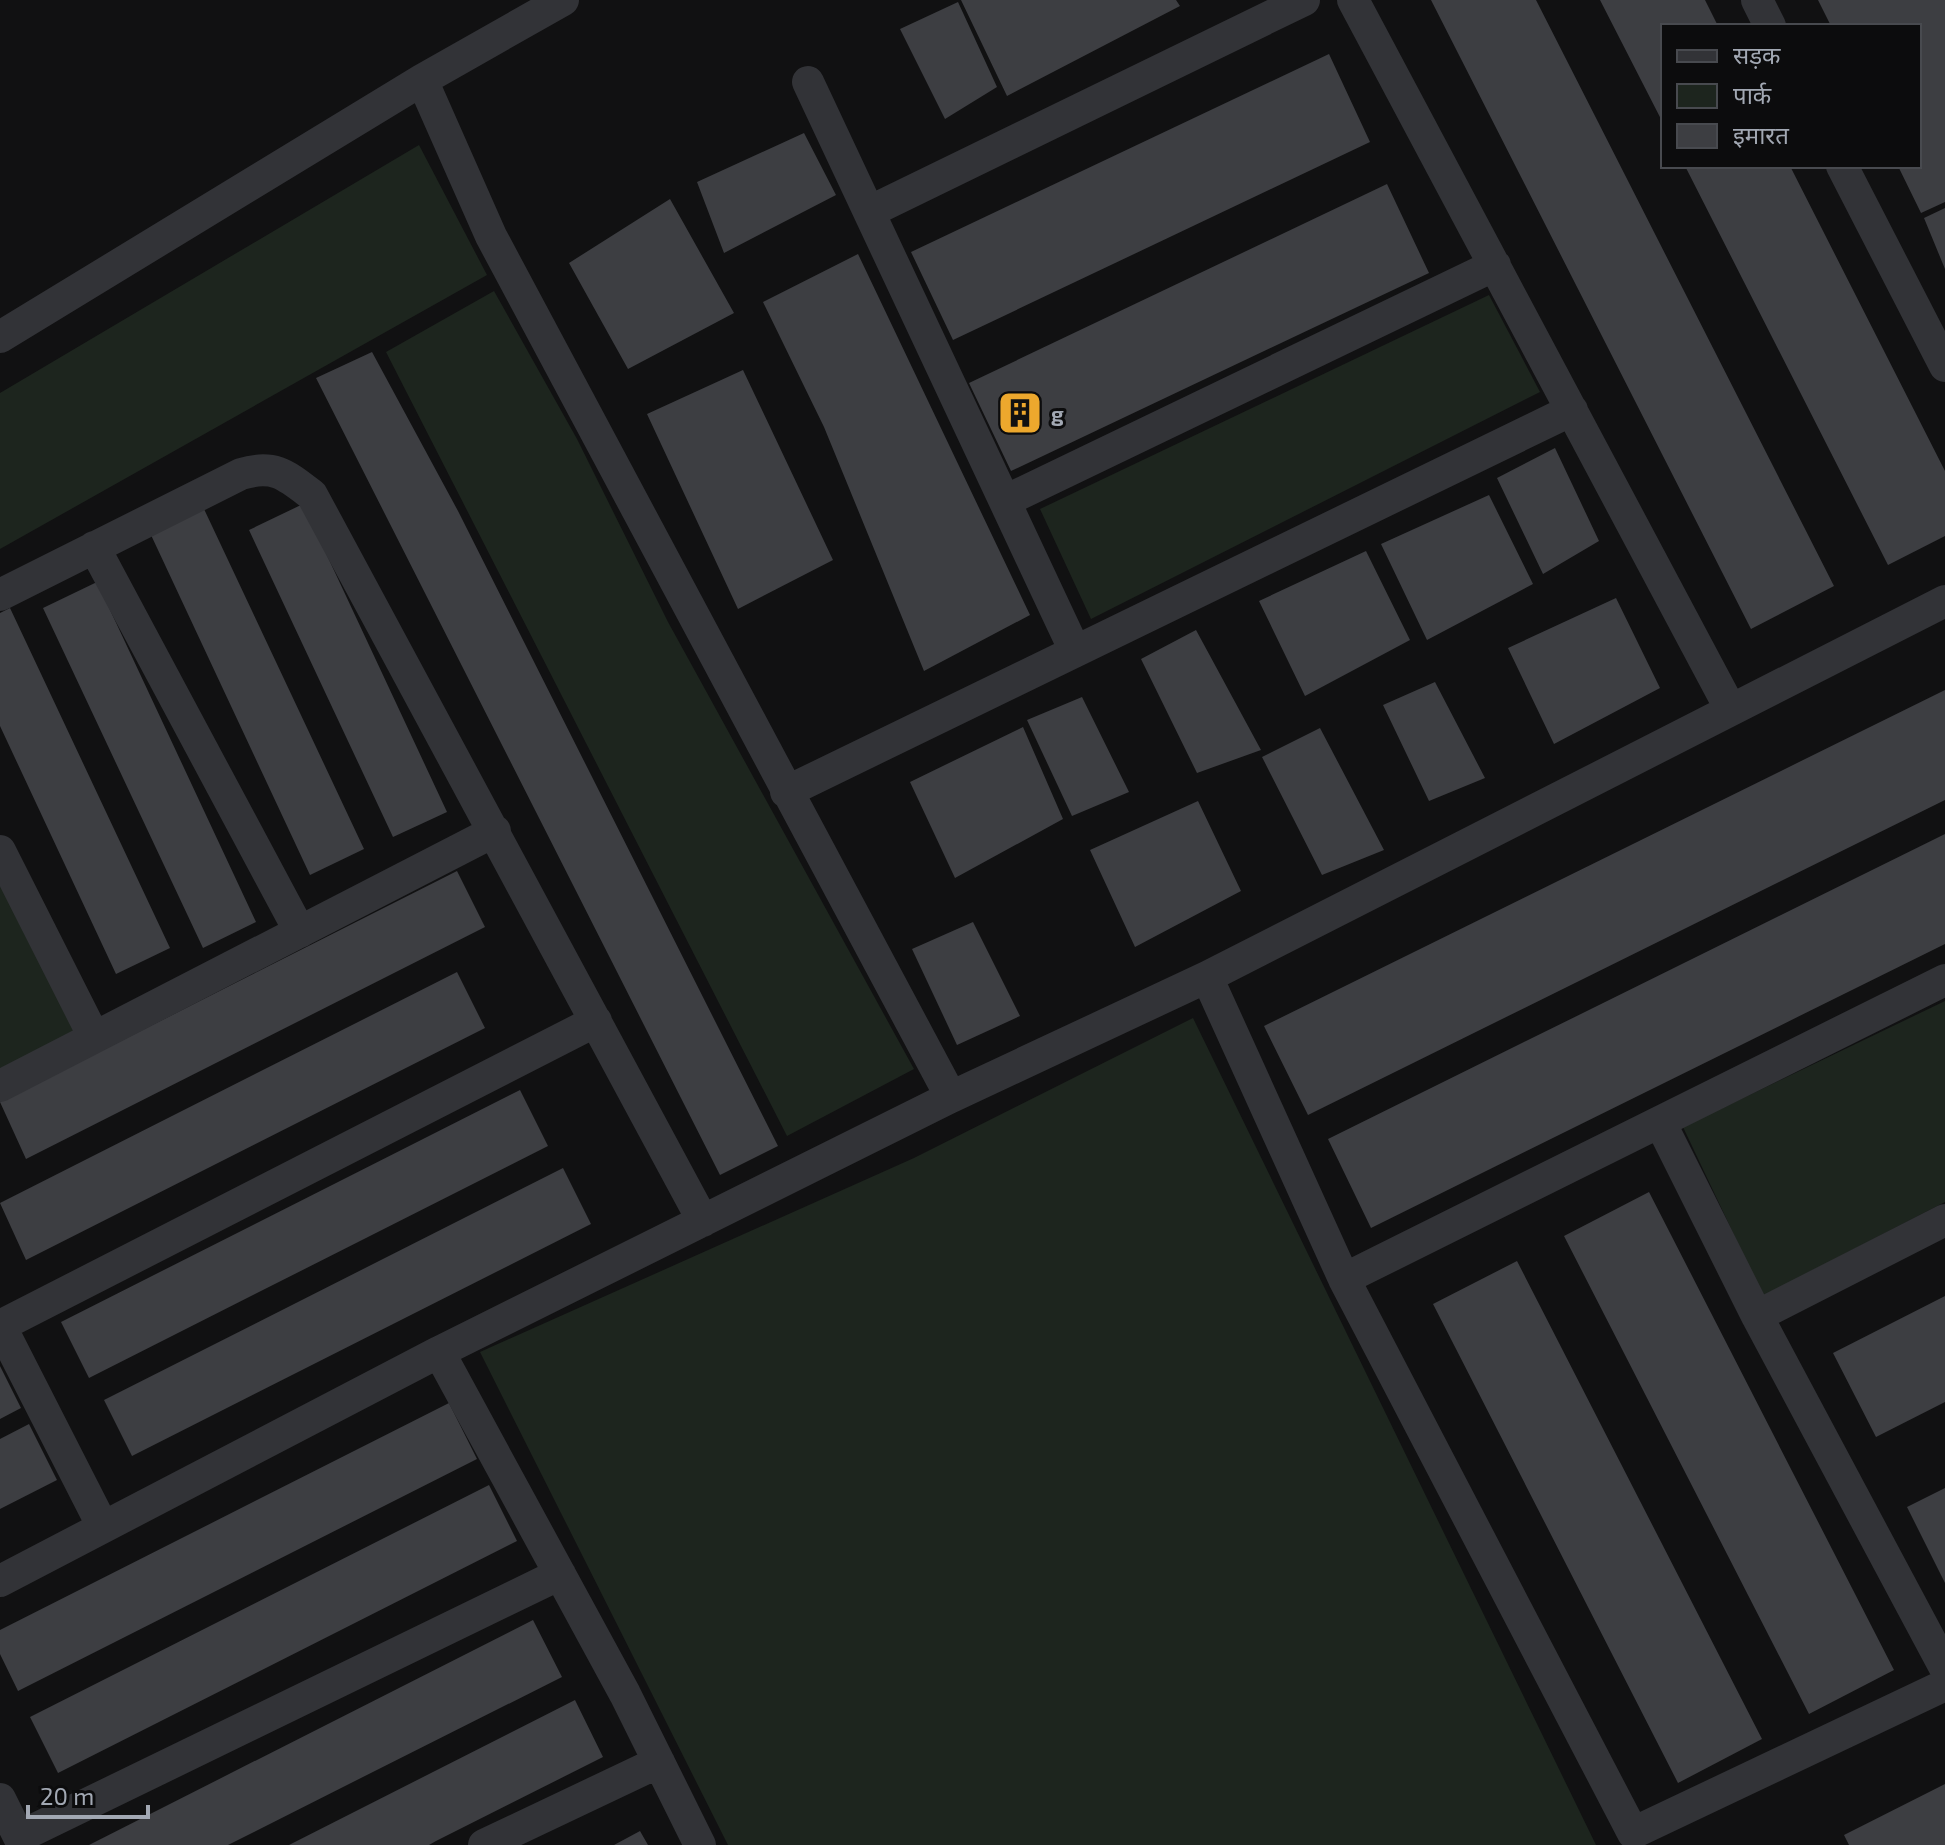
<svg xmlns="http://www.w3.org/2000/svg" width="1945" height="1845" font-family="'Exo 2','Noto Sans Devanagari',sans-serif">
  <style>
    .green { fill: #1d251e }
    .building { fill: #3d3e42 }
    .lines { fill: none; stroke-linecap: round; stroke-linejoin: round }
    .minor { stroke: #323337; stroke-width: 32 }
    .labels { text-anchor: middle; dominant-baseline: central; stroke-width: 6; stroke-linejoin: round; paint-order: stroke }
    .poi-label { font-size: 22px; font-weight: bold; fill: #a2a8b3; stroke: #0c0c0d; text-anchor: start }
  </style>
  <rect width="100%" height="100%" fill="#111112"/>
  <path class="green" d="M419 145 487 275 0 549V393Z
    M494 291 577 439 668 622 914 1069 787 1136 386 352Z
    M1489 295 1540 392 1091 619 1040 509Z
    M0 885 76 1030 0 1070Z
    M1945 1001V1202L1763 1296 1683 1127Z
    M1193 1018 1596 1845H728L480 1352 914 1158Z"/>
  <path class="building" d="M961 0H1176L1180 6 1007 96Z
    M1431 0H1536L1834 586 1751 629Z
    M1600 0H1705L1718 26H1663V123Z
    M1818 0H1945V202L1921 213 1898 166H1919V26H1831Z
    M958 2 997 87 945 119 900 29Z
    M1329 54 1370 142 953 340 911 252Z
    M804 133 836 195 724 253 697 182Z
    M1685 166H1790L1945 471V536L1888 565Z
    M1387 184 1429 273 1011 471 969 383Z
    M670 199 734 313 628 369 569 263Z
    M1945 208V269L1924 218Z
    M858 254 1030 615 924 671 824 427 763 302Z
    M372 352 458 511 778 1146 720 1175 316 378Z
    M743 370 833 560 738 609 647 414Z
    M1555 448 1599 541 1543 574 1497 478Z
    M1489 495 1533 584 1427 640 1381 544Z
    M303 504 447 812 393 837 249 530Z
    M204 509 364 849 310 875 151 535Z
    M1366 551 1410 640 1305 696 1259 601Z
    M97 582 256 922 203 948 43 608Z
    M1616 598 1660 688 1554 744 1508 648Z
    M10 608 170 948 116 974 0 726V613Z
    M1196 630 1261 750 1197 773 1141 659Z
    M1435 682 1485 778 1429 801 1383 705Z
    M1945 690V800L1308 1115 1264 1026Z
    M1082 697 1129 792 1072 816 1027 720Z
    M1023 727 1063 819 955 878 910 782Z
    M1320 728 1384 850 1322 875 1262 757Z
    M1198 801 1241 891 1135 947 1090 850Z
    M1945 834V944L1371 1228 1328 1139Z
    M457 871 485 927 26 1159 0 1102Z
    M973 922 1020 1016 957 1045 912 949Z
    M457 972 485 1028 26 1260 0 1203Z
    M520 1090 548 1146 89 1378 61 1322Z
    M563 1168 591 1224 132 1456 104 1400Z
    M1649 1192 1894 1670 1809 1714 1564 1236Z
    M1517 1261 1762 1739 1678 1783 1433 1304Z
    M1945 1296V1402L1876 1437 1833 1353Z
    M0 1366 21 1408 0 1419Z
    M449 1403 477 1459 18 1691 0 1654V1630Z
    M29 1424 57 1480 0 1509V1439Z
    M489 1485 517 1541 58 1773 30 1717Z
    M1945 1488V1583L1907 1507Z
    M533 1620 562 1677 353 1782 228 1845H89Z
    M575 1700 603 1757 436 1841 429 1845H289Z
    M1945 1784V1845H1849L1844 1835Z
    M640 1831 648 1845H614Z"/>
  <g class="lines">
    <path class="minor" d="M1353 0 1731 710
      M1757 0 1770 26
      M422 80 491 236 951 1097 439 1352 625 1694 700 1845
      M808 82 1075 651
      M1842 166 1945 366
      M871 211 1304 0
      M0 337 422 80 563 0
      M1005 501 1495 265
      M94 547 300 932
      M0 595 241 474C274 464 286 475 312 495L703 1221
      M786 792 1572 410
      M0 851 94 1037
      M1207 977 1945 601
      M0 1086 495 831
      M951 1097 1207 977 1344 1279 1633 1833 1945 1685
      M1660 1122 1757 1316 1945 1668
      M1344 1279 1945 980
      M1757 1316 1945 1220
      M0 1325 103 1527
      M0 1326 596 1021
      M0 1581 439 1352
      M0 1799 23 1845
      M19 1837 560 1574
      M484 1845 659 1762"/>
  </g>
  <defs>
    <g id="building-square" transform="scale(2.3)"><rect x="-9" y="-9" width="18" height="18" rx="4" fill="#eda82d" stroke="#0c0c0d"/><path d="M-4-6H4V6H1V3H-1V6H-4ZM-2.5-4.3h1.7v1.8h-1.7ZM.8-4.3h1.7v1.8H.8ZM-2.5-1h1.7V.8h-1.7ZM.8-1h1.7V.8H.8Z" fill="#111"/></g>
  </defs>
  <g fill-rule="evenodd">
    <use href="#building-square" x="1020" y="413"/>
  </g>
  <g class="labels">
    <g class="poi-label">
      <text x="1051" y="413">g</text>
    </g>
  </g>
  <rect x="1661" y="24" width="260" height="144" fill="#0c0c0d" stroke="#484a4f" stroke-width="2"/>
  <rect x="1677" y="50" width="40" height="12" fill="#323337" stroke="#484a4f" stroke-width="2"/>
  <text x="1733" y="64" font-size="24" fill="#a2a8b3">सड़क</text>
  <rect x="1677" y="84" width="40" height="24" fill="#1d251e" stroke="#484a4f" stroke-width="2"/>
  <text x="1733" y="104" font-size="24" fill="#a2a8b3">पार्क</text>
  <rect x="1677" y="124" width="40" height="24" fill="#3d3e42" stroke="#484a4f" stroke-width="2"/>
  <text x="1733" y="144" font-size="24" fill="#a2a8b3">इमारत</text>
  <path d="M28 1805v12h120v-12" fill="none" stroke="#a2a8b3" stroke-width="4"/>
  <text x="40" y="1805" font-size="24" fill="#a2a8b3" stroke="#0c0c0d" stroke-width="6" paint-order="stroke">20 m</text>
</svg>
